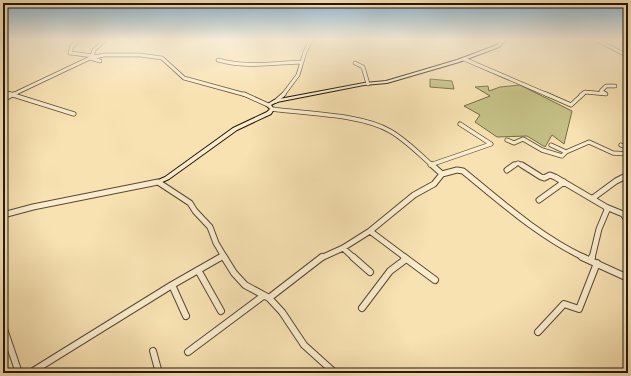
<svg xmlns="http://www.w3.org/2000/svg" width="631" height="376" font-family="'Old Standard TT',serif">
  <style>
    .green { fill: #c5c187; stroke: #726c4a }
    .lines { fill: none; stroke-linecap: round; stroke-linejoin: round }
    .street-far3-casing { stroke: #564937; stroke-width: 4.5 }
    .street-far2-casing { stroke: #564937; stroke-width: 5 }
    .street-far1-casing { stroke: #564937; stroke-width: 7 }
    .street-casing { stroke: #564937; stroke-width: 8 }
    .secondary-casing { stroke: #20160e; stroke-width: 2 }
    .street-far3 { stroke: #faeccd; stroke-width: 3 }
    .street-far2 { stroke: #faeccd; stroke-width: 3.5 }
    .street-far1 { stroke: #faeccd; stroke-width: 5 }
    .street { stroke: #faeccd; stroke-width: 6 }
    .secondary { fill: #faeccd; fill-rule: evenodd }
  </style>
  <rect width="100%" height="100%" fill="#f8e2b2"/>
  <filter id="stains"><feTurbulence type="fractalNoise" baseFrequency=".005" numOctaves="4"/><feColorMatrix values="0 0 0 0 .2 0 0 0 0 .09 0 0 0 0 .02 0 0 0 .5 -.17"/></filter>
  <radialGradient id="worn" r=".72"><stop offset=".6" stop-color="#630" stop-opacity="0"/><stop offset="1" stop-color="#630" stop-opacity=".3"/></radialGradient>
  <path class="green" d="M430 79 452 81 454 89 430 87Z
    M520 85 572 111 564 144 552 135 545 147 527 136 497 137 475 122 480 115 464 106 490 96 475 87 488 86 489 91 500 87Z"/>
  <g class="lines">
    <g class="street-far3-casing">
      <path id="street-far3" d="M80 40 72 46 70 53 94 56
        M597 40 628 56
        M92 56 94 50 105 40
        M90 58 100 61
        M464 59 548 95
        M218 60C245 68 274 63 301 62
        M355 63 363 67 368 84
        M3 92 14 95
        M12 95 90 58 104 55H140L162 58 184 78 246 95
        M283 95 298 75 305 52 311 40
        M581 95 585 92 606 94 601 91 606 86H615"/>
    </g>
    <g class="street-far2-casing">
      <path id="street-far2" d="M10 94 74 114
        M244 94 268 105
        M546 94 571 105 583 94
        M3 100 14 94
        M276 101 284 94
        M272 109C306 114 361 114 390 131 406 140 419 154 433 166
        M507 140 514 143 523 139 542 150 562 156 566 152
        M551 145 566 152 589 142 613 153 628 154
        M621 145 628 148
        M430 165 491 144 460 124
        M513 166 518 163 523 166"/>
    </g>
    <g class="street-far1-casing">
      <path id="street-far1" d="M432 165 442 174 457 170 463 171C501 202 540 237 585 258
        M522 165 541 177 544 178 550 175 555 177 606 207 607 210 599 229 592 258
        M507 170 514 165
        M593 198 616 181 628 175
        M539 200 564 182
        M606 207 623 214 628 221
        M3 215 33 207 158 182 190 203 195 211 210 227 216 243 225 258
        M370 231 406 258
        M343 248 354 258
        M220 258 223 256
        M321 258 343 248 370 231 414 195 434 184 442 174"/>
    </g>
    <g class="street-casing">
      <path id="street" d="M224 257 234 273 245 285 269 298 282 312 304 345 335 373
        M353 257 370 272
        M404 257 435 280
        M582 257 628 278
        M591 260 592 257
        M198 270 221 311
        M172 285 186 316
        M269 298 322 257
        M362 308 390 271 406 259
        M3 326 19 373
        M538 332 564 304 579 309 597 263
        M153 351 159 373
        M188 352 263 296
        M30 373 172 285 221 257"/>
    </g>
    <g class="secondary-casing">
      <path id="secondary" d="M502 40H506L499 47 459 62 387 83 364 85 277 102 271 105 274 109 271 114 237 130 169 179 158 184 155 182 156 181 165 177 233 128 267 112 270 109 266 105 274 100 364 83 386 81 457 60 497 45Z"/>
    </g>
    <use href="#street-far3" class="street-far3"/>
    <use href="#street-far2" class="street-far2"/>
    <use href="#street-far1" class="street-far1"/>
    <use href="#street" class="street"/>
    <use href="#secondary" class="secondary"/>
  </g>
  <linearGradient id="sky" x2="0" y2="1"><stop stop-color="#8bb7d3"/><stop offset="0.43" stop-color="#fcf2dc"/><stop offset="1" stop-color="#fcf2dc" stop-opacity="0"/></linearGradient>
  <rect width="631" height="92" fill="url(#sky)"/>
  <rect width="631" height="376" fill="none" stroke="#f8e2b2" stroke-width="16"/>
  <rect x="4" y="4" width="623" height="368" fill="none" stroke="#20160e" stroke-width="2"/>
  <rect x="8" y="8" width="615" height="360" fill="none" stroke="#20160e"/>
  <rect width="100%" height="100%" filter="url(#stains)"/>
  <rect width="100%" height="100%" fill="url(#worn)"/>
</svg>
